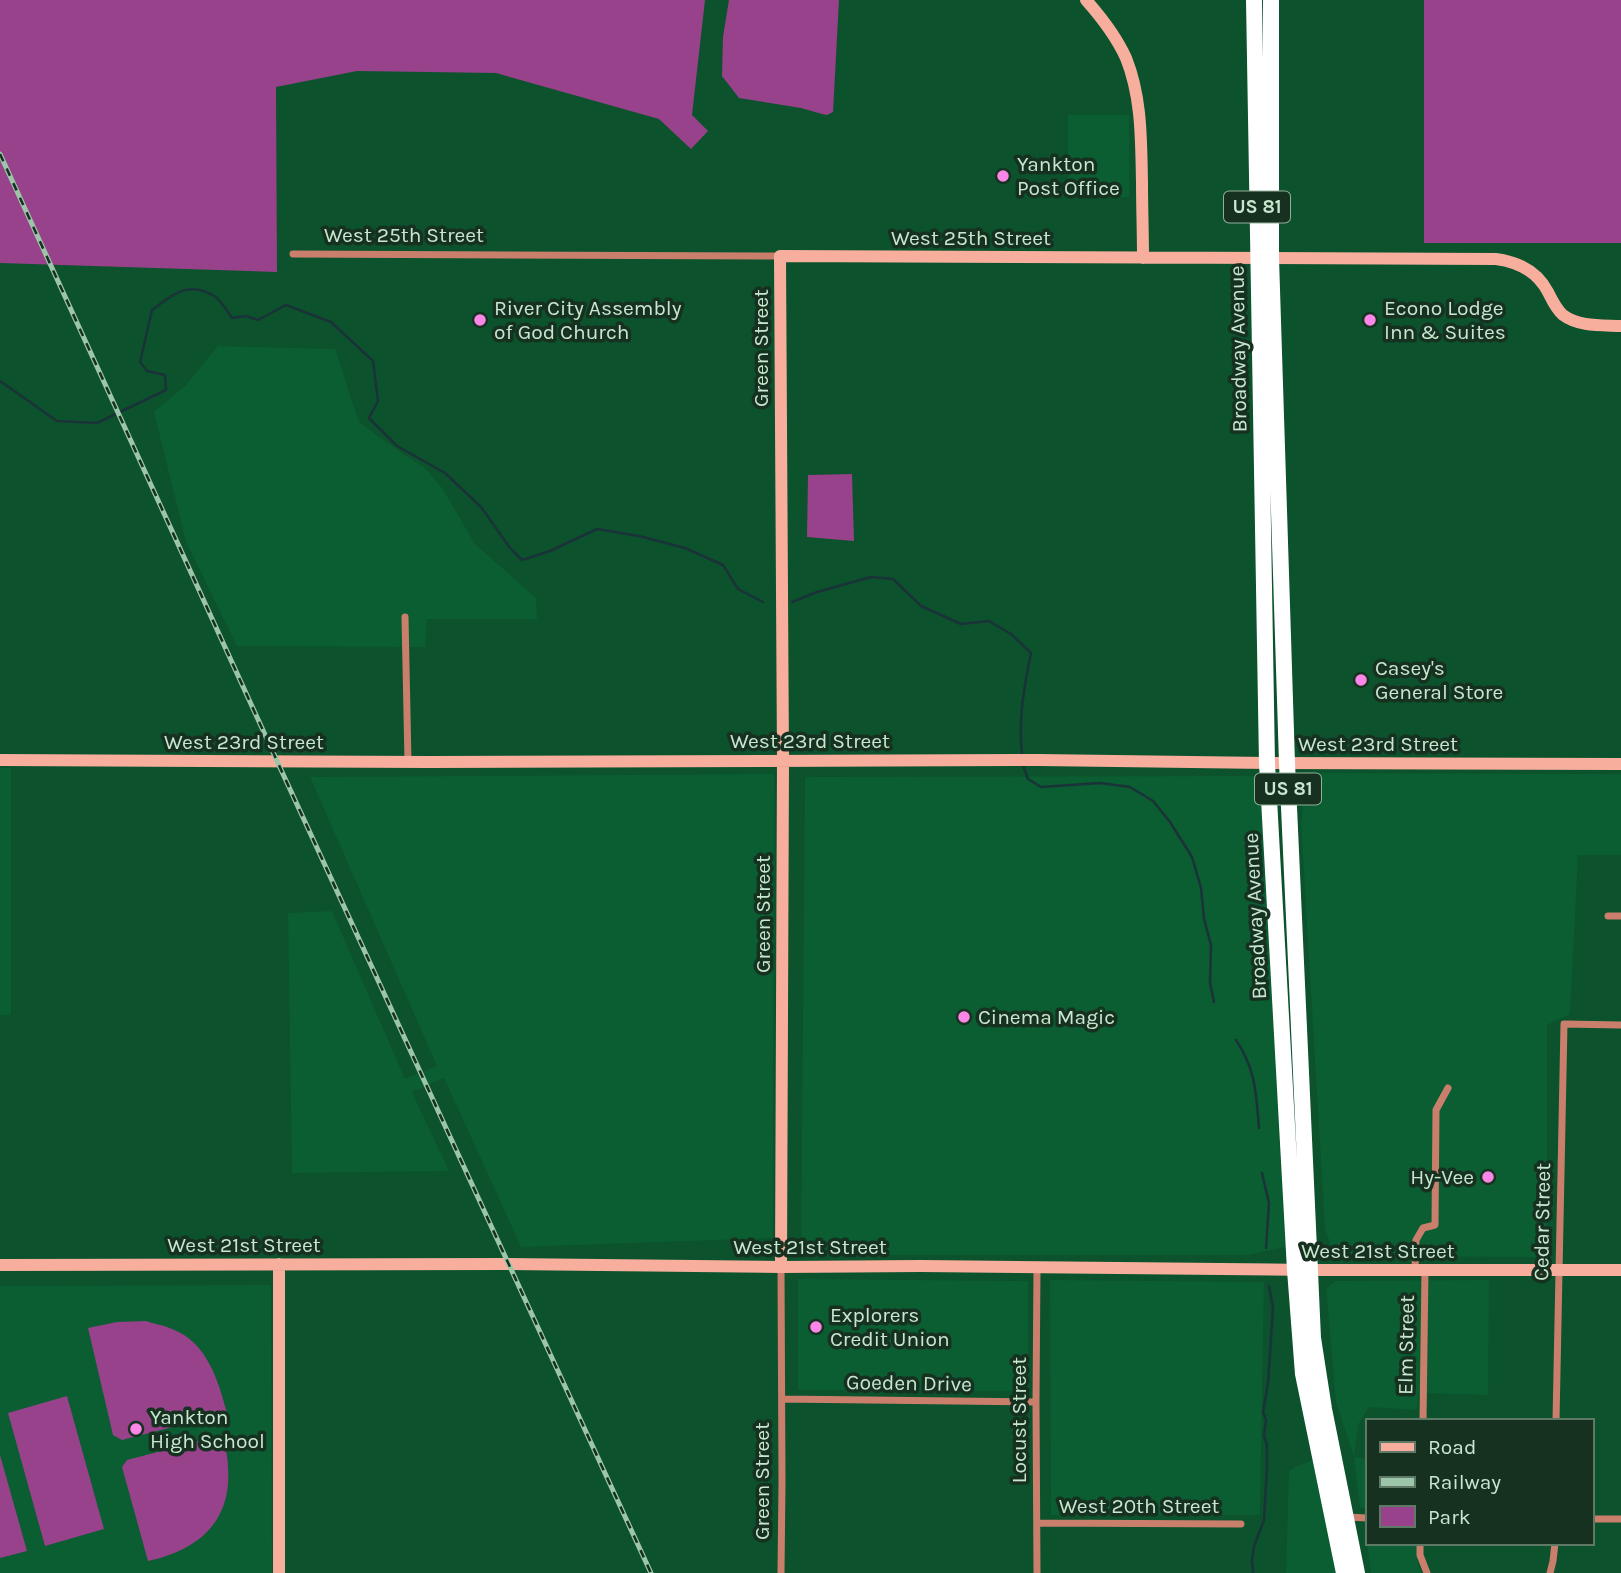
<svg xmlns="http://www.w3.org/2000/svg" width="1621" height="1573" font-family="Karla,sans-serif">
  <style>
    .built { fill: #0b5d32 }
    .green { fill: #97428a }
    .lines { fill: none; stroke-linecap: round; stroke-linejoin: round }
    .stream { stroke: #1a3338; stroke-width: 2.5 }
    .street { stroke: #ca7f6d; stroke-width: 7 }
    .secondary { stroke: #f7ae9d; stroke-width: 12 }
    .highway { stroke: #fff; stroke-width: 16 }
    .rail-casing { stroke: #9dc5aa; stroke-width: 5 }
    .rail { stroke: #173120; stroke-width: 2.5; stroke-dasharray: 8; stroke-linecap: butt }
    .poi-dot { fill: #fa87e7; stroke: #173120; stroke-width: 2.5 }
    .labels { text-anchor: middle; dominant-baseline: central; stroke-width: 7; stroke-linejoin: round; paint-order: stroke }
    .shield { fill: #173120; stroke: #93b09b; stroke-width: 2 }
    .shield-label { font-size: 19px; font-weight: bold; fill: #c8e7d0 }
    .poi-label { font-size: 21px; fill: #c8e7d0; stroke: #173120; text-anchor: start }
    .street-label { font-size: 21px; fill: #c8e7d0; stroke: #173120 }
  </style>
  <rect width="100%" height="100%" fill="#0c522c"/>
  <path class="built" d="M1068 115H1129V197H1068Z
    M218 346 335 349 359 422 406 456 424 467 443 489 475 544 536 598 537 619H427L425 647 237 646 186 542 154 412 186 385Z
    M0 768H11V1015H0Z
    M1307 773 1621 774V855H1578L1570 1014 1547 1025V1257L1335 1256 1325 1229 1301 822Z
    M774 774 773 1238 521 1247 444 1078 412 1092 449 1171 292 1173 288 913 332 911 405 1079 437 1066 310 777Z
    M1260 776 1285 1247 1248 1255H801L805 777Z
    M798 1279 1028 1281V1391L798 1390Z
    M1050 1280 1264 1282 1260 1515H1051Z
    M1489 1280 1488 1395 1418 1393 1417 1410 1369 1407 1358 1425 1354 1457 1367 1459V1508H1360L1354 1457 1336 1402 1326 1288 1336 1281Z
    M271 1285 272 1573H0V1286Z
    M1312 1460 1328 1513 1337 1573H1286L1289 1470Z
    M1367 1543H1416L1418 1565 1422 1573H1371Z"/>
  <path class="green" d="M0 0H705L692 115 708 131 691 149 659 119 496 73 357 71 276 87 277 272 0 263Z
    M729 0H839L833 112 827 115 822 114 801 108 739 98 722 76 723 37Z
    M1424 0H1621V243H1424Z
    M852 474 854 541 807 537 808 475Z
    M146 1321C154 1324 164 1325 172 1329 207 1342 218 1380 227 1413L122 1440 113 1435 88 1328 117 1322Z
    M67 1396 104 1529 45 1546 8 1413Z
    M223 1435C225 1446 228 1457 228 1467 232 1521 199 1550 148 1561L122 1467 127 1460Z
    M0 1455 27 1551 0 1558Z"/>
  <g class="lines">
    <path class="stream" d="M0 381 57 421 97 423 166 390 165 375 147 371 140 362 152 310C172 295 188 280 214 296 221 300 227 311 232 318L246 316 258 320 286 305 331 322 373 361 378 401 369 418 397 446 445 473 481 507 510 548 522 560 550 551 597 529 639 536 685 548 723 565 738 589 763 602
      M792 602 817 592 871 577 893 579 921 606 961 624 989 621 1011 634 1031 653C1024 687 1018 720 1022 754
      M1023 765 1028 779 1041 787 1100 783 1130 787 1153 801 1170 822 1192 857 1201 888 1204 919 1211 945 1210 983 1214 1002
      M1236 1040C1256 1070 1256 1093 1259 1128
      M1262 1173 1269 1203 1266 1248
      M1253 1573 1252 1561 1254 1546 1264 1520 1267 1467V1445L1264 1436 1266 1420 1263 1412 1268 1383 1273 1308 1269 1286"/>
    <path class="street" d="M293 254 780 256
      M405 617 408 762
      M1608 916H1621
      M1037 1268 1036 1402 1037 1573
      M1415 1270 1416 1240 1423 1228 1435 1225 1436 1110 1448 1088
      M782 1399 1036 1402
      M1423 1421 1425 1270
      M1556 1421 1564 1024 1621 1025
      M1347 1517 1367 1518
      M1591 1519H1621
      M1037 1523 1241 1524
      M1420 1543V1555L1427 1573
      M781 1573 782 1483 781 1267
      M1550 1573 1553 1561 1555 1543"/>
    <path class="secondary" d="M1086 0C1102 18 1116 36 1126 58 1142 98 1141 140 1142 182 1142 207 1143 233 1143 258
      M0 760 428 762 1039 760 1267 763 1621 764
      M279 1264V1573
      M0 1265 508 1264 781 1267 921 1266 1310 1270H1621
      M781 1267 783 761 780 256 1496 259C1519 262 1537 271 1548 292 1552 300 1556 309 1563 315 1579 327 1602 325 1621 326"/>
    <path class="highway" d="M1254 0 1267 763 1295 1270 1303 1374 1344 1573
      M1271 0V258L1287 763 1313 1338 1324 1409 1357 1573"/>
    <g class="rail-casing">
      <path id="rail" d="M0 154 277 761 651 1573"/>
    </g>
    <use href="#rail" class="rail"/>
  </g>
  <g class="poi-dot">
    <circle cx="1003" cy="176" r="7"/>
    <circle cx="480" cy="320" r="7"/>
    <circle cx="1370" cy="320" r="7"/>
    <circle cx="1361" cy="680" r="7"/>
    <circle cx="964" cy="1017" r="7"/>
    <circle cx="1488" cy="1177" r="7"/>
    <circle cx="816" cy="1327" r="7"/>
    <circle cx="136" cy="1429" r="7"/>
  </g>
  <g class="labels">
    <g class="shield">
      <rect x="1224" y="191.5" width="66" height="31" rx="5"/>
      <rect x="1255" y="773.5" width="66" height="31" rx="5"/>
    </g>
    <g class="shield-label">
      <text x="1257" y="207">US 81</text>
      <text x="1288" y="789">US 81</text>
    </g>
    <g class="poi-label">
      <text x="1017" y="164">Yankton<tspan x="1017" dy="24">Post Office</tspan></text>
      <text x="494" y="308">River City Assembly<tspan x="494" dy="24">of God Church</tspan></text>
      <text x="1384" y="308">Econo Lodge<tspan x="1384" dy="24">Inn &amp; Suites</tspan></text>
      <text x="1375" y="668">Casey's<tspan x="1375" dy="24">General Store</tspan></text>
      <text x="978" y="1017">Cinema Magic</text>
      <text x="1474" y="1177" text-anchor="end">Hy-Vee</text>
      <text x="830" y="1315">Explorers<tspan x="830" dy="24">Credit Union</tspan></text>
      <text x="150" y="1417">Yankton<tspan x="150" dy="24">High School</tspan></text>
    </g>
    <g class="street-label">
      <text x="404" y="235">West 25th Street</text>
      <text x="971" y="238">West 25th Street</text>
      <text transform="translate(761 348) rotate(-90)">Green Street</text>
      <text transform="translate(1238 349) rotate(-91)">Broadway Avenue</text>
      <text x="810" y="741">West 23rd Street</text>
      <text x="244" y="742">West 23rd Street</text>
      <text x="1378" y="744">West 23rd Street</text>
      <text transform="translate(763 914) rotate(-90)">Green Street</text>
      <text transform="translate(1255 916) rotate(-93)">Broadway Avenue</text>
      <text transform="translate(1542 1222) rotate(-89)">Cedar Street</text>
      <text x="244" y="1245">West 21st Street</text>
      <text x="810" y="1247">West 21st Street</text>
      <text x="1378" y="1251">West 21st Street</text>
      <text transform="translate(1406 1345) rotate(-89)">Elm Street</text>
      <text transform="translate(909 1383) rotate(1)">Goeden Drive</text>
      <text transform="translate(1019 1420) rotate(-90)">Locust Street</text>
      <text transform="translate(762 1481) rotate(-90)">Green Street</text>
      <text x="1139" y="1506">West 20th Street</text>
    </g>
  </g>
  <rect x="1366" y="1419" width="228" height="126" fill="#173120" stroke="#5e7a66" stroke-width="2"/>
  <rect x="1380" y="1442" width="35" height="10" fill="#f7ae9d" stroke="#5e7a66" stroke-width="2"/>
  <text x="1428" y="1454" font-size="21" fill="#c8e7d0">Road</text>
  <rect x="1380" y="1477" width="35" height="10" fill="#9dc5aa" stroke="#5e7a66" stroke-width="2"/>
  <text x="1428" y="1489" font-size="21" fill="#c8e7d0">Railway</text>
  <rect x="1380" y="1506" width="35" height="21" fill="#97428a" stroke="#5e7a66" stroke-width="2"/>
  <text x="1428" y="1524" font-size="21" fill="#c8e7d0">Park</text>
</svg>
